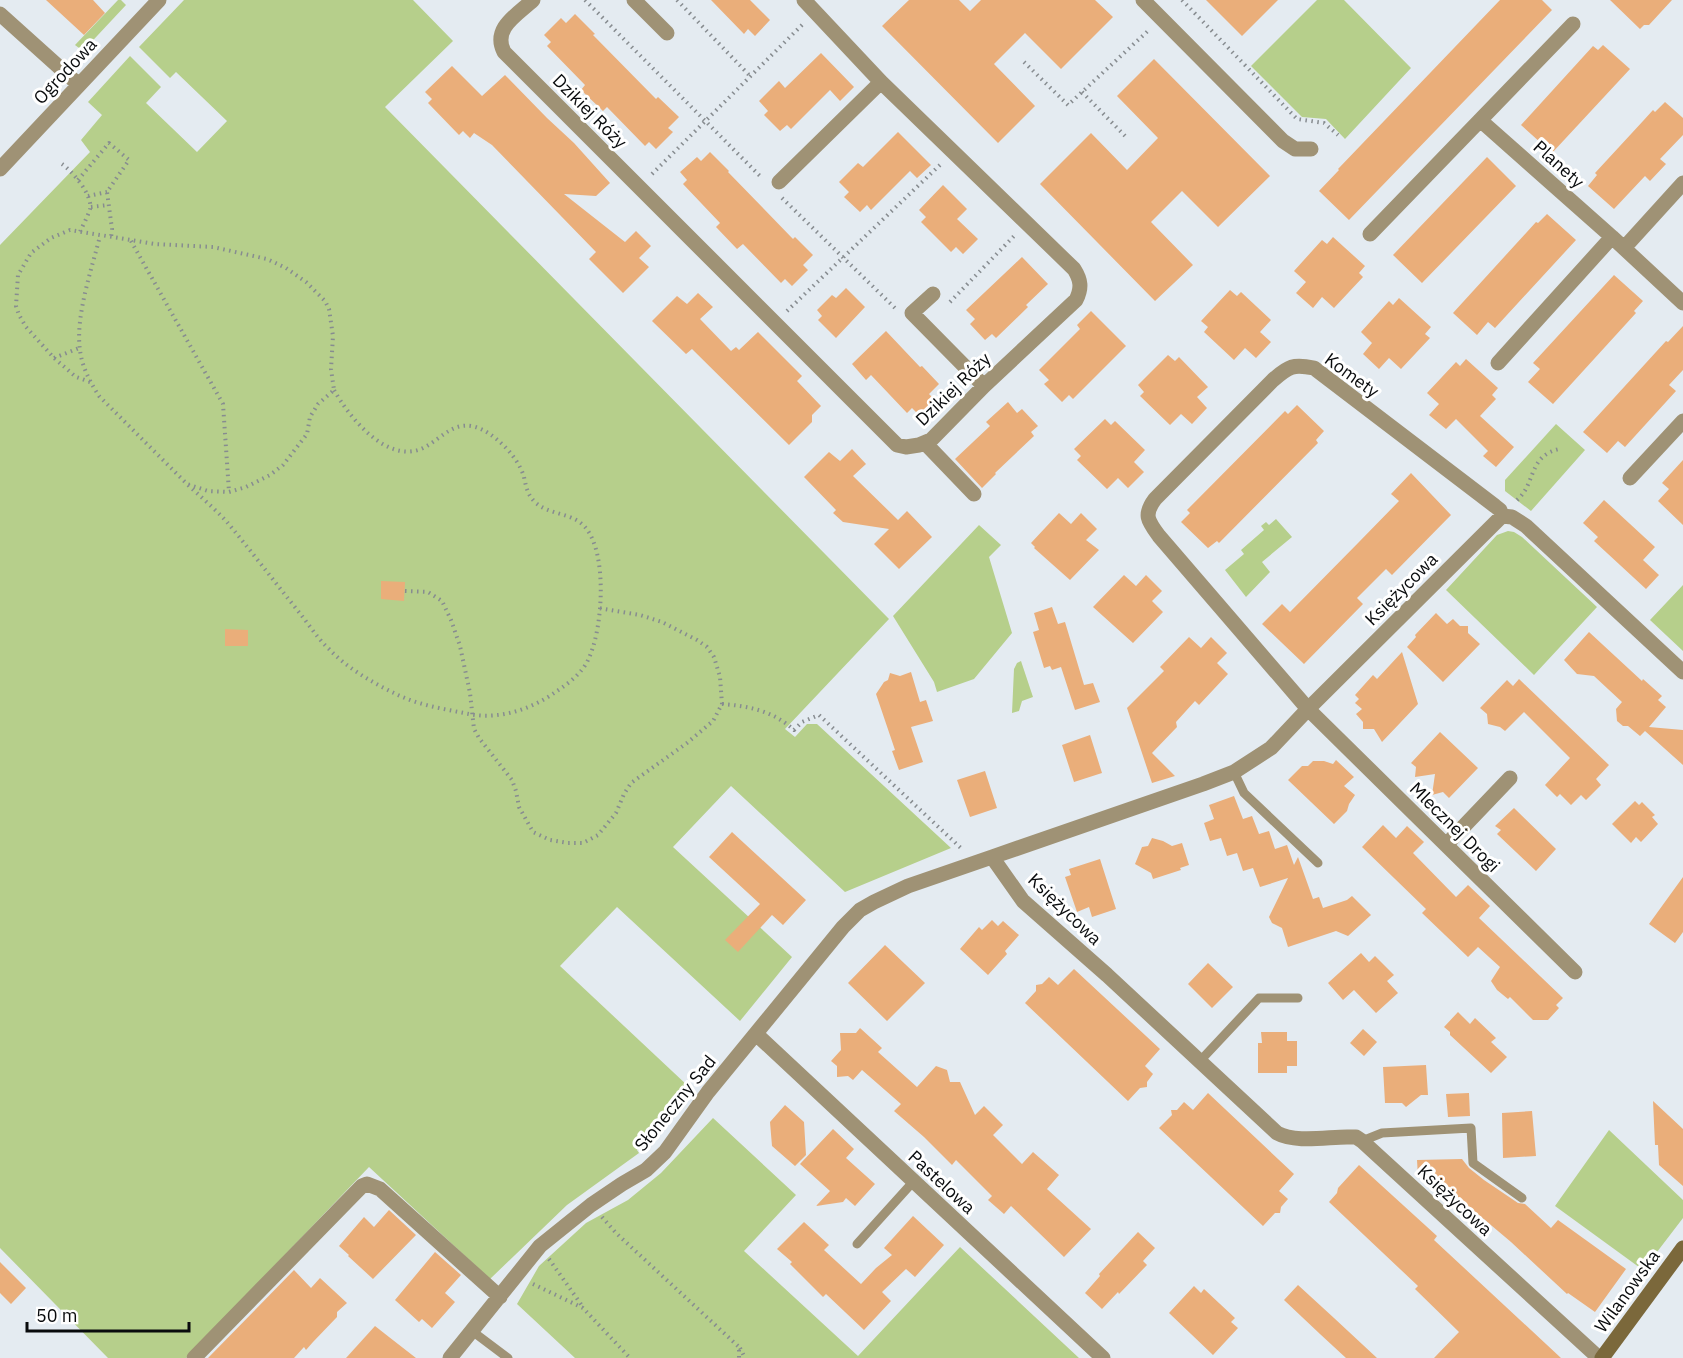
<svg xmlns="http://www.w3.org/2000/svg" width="1683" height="1358" font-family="'IBM Plex Sans',sans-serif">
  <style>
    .green { fill: #b6cf8b }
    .building { fill: #eaae7a }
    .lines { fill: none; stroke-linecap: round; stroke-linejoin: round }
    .path { stroke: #878c90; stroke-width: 4; stroke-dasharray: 1.5 4.5; stroke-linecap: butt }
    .lane { stroke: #9f9275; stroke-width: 9 }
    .street { stroke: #9f9275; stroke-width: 15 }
    .secondary { stroke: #7b683b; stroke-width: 15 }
    .labels { text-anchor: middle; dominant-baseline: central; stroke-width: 6; stroke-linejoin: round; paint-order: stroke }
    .street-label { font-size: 18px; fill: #090b0d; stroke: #fff }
  </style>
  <rect width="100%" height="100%" fill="#e4ebf1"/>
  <path class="green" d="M118 0H121L126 5 83 51 75 45Z
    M184 0H413L453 41 385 107 889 619 785 729 795 737 807 724H817L951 848 845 892 731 786 673 847 792 957 740 1021 617 907 560 966 688 1086 637 1150 639 1153 567 1205 490 1279 369 1167 186 1358H108L0 1248V245L90 152 81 140 102 115 88 102 130 56 161 87 146 103 197 152 227 121 176 72 170 78 139 47Z
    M1317 0H1344L1411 68 1345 139 1326 119 1302 117 1251 66Z
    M1556 424 1585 450 1531 511 1505 491V480Z
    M1276 519 1292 537 1262 562 1270 572 1246 597 1225 570 1244 554 1241 550 1264 530 1261 526 1266 522 1269 525Z
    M979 525 1001 545 989 557 1012 633 974 679 937 692 934 682 893 616Z
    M1508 531 1514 532 1522 537 1597 607 1534 675 1446 590 1497 535Z
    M1683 585V651L1650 620Z
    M1021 661 1033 697 1022 701 1019 711 1012 713 1014 669 1017 663Z
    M713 1118 796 1195 744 1251 858 1356 960 1247 1079 1358H575L517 1304 539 1266 586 1223 628 1200 661 1173Z
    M1609 1130 1683 1200V1218L1657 1252 1653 1249 1643 1264V1270L1555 1206Z"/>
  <path class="building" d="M46 0H93L105 13 84 35Z
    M711 0H750L770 20 755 36 748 29 744 34Z
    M909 0H959L970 11 981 0H1095L1113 17 1061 69 1025 33 994 64 1035 106 998 143 882 26Z
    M1206 0H1278L1242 36Z
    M1500 0H1542L1552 10 1349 220 1319 191 1339 170 1338 169Z
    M1610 0H1672L1649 25H1644L1640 29Z
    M575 14 595 34 593 35 656 99 658 97 679 117 668 128 673 132 656 149 649 142 645 146 607 107 603 111 581 90 585 85 547 46 551 42 544 35 561 18 566 23Z
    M1603 45 1630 69 1552 153 1521 125 1593 46 1598 50Z
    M821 53 854 87 840 101 830 90 791 129 787 125 780 131 764 115 768 111 759 101 779 81 785 88Z
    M1154 59 1270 176 1218 227 1182 191 1151 222 1193 265 1155 301 1040 184 1091 133 1127 170 1158 138 1117 96Z
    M452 66 482 96 505 75 547 118 574 143 610 183 596 196 564 194 625 242 636 231 651 246 639 258 649 267 623 293 589 259 596 252 492 145 474 133 470 138 463 131 459 135 428 103 432 99 425 92Z
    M1665 102 1683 118V135L1660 159 1666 164 1650 181 1645 176 1614 209 1588 186 1597 175 1595 173 1643 121 1653 110 1655 112Z
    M898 132 931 165 917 178 910 171 871 210 867 205 860 212 844 197 849 192 839 182 858 163 863 167Z
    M710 152 729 171 728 172 793 239 795 237 813 255 803 265 808 270 792 286 785 279 781 283 743 244 737 249 716 227 720 223 683 184 687 180 680 172 697 157 701 161Z
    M1487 157 1516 186 1422 283 1393 255Z
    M943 185 967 209 957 219 978 239 963 254 956 247 951 252 921 222 926 217 919 210Z
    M1547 214 1576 240 1495 328 1488 322 1477 335 1453 313 1536 222 1538 223Z
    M1333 237 1365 266 1359 273 1363 277 1334 308 1322 297 1313 308 1296 293 1306 282 1294 271 1322 240 1327 244Z
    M1022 257 1048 284 1026 305 1028 307 996 338 992 334 985 340 970 324 975 319 966 310Z
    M1614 275 1643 301 1634 311 1636 313 1553 404 1528 382 1540 369 1533 363Z
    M846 288 865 307 836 338 818 320 822 316 817 310 832 295 836 298Z
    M1230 290 1237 296 1241 292 1271 320 1260 332 1271 342 1256 358 1245 348 1234 360 1204 332 1208 327 1201 321Z
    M698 293 713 307 700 319 731 351 736 347 739 350 758 332 802 376 797 381 821 406 812 415V422L789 445 692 349 686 354 652 321 677 296 687 304Z
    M1399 298 1431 327 1425 334 1430 338 1401 369 1389 358 1379 369 1363 354 1372 343 1361 332 1389 301 1393 305Z
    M1091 311 1126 346 1073 399 1069 395 1062 402 1044 384 1049 380 1039 370 1080 329 1077 325Z
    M1683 326V370L1669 385 1676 391 1625 447 1618 441 1607 453 1583 432 1666 341 1668 342Z
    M886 331 920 367 922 366 939 384 929 394 935 400 919 415 912 408 907 413 871 375 866 380 852 364Z
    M1168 355 1175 361 1179 357 1208 387 1197 397 1207 408 1192 424 1181 414 1170 425 1140 396 1144 392 1138 385Z
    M1466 359 1498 388 1492 395 1496 399 1480 416 1514 447 1496 467 1483 456 1488 451 1456 419 1446 429 1429 415 1439 404 1427 393 1456 362 1460 366Z
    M1008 402 1017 413 1022 409 1038 426 1031 432 1034 436 995 473 996 474 982 488 955 459 990 426 986 422Z
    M1297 405 1324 431 1316 440 1318 443 1219 543 1217 541 1208 548 1181 522 1190 513 1187 510 1285 411 1288 414Z
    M1105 419 1111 425 1115 421 1145 450 1134 462 1144 472 1128 488 1118 478 1107 489 1077 460 1081 456 1074 449Z
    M852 449 866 464 853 476 898 520 907 511 932 537 899 569 874 544 889 529 843 522 833 513 836 510 804 477 829 452 840 461Z
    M1683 460V525L1658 501 1669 489 1662 483Z
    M1411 473 1451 515 1392 575 1386 569 1357 598 1363 604 1304 664 1262 624 1282 604 1290 612 1359 542 1399 501 1391 494Z
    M1604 500 1655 547 1643 560 1659 575 1646 589 1594 541 1598 537 1583 523Z
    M1059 513 1071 524 1081 513 1097 529 1086 540 1099 550 1070 580 1034 548 1035 547 1031 543Z
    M1124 575 1136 586 1146 575 1162 591 1152 601 1163 612 1133 643 1093 607Z
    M381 581 405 582 404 601 381 599Z
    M1052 607 1058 624 1065 622 1084 685 1093 683 1100 702 1075 710 1061 667 1052 670 1050 666 1044 668 1033 632 1039 630 1034 613Z
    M1436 613 1447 624 1453 619 1460 626H1468V633L1480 644 1443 682 1407 647 1416 637 1415 635Z
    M225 629 248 630V646H225Z
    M1589 632 1642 681 1643 679 1662 696 1658 700 1666 707 1649 727 1683 730V765L1645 731 1640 736 1628 726H1623L1617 721 1616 709 1622 702 1594 676 1577 674 1564 660Z
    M1189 637 1201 648 1211 637 1227 653 1217 663 1228 674 1199 705 1195 701 1176 722 1177 727 1152 753 1175 776 1152 783 1127 708 1164 671 1160 667Z
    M1402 652 1418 704 1382 742 1374 729H1363V722L1356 714 1362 709 1355 703 1359 699 1355 695 1373 675 1377 679Z
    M911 672 920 702 926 700 933 721 911 727 923 762 899 770 892 751 895 750 876 694 884 682 888 680 890 673 900 676Z
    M1519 679 1609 765 1596 779 1601 785 1586 800 1581 795 1571 805 1560 794 1557 797 1545 785 1570 758 1524 712 1505 731 1500 727 1488 724 1487 714 1480 708 1507 680 1513 686Z
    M1440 732 1478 768 1449 798 1443 792 1432 795 1435 774 1415 777 1416 767 1411 763Z
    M1090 735 1102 773 1074 782 1062 745Z
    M1336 760 1354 777 1344 786 1355 795 1349 804 1347 811 1334 824 1288 780 1302 766H1308L1313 761H1324L1333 764Z
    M985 771 997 808 970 817 957 780Z
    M1234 796 1243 819 1252 816 1259 834 1269 831 1275 849 1287 845 1294 865 1298 857 1313 899 1319 897 1323 908 1347 900 1352 896 1371 915 1348 936 1336 931 1288 947 1282 928 1272 923 1269 917 1288 878 1260 887 1253 868 1243 871 1237 853 1227 856 1221 838 1210 841 1204 823 1214 819 1209 805Z
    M1635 801 1639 805 1642 802 1655 815 1652 817 1658 824 1641 842 1636 837 1631 843 1612 824Z
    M1514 808 1556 849 1536 871 1497 834 1501 830 1495 826Z
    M1383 825 1396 838 1407 826 1424 842 1413 853 1456 897 1468 885 1490 906 1479 918 1563 998 1556 1005 1559 1008 1548 1020H1533L1510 997 1508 999 1497 990 1491 981 1500 967 1478 947 1468 957 1422 913 1426 909 1362 847Z
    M732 832 806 900 783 925 772 915 738 952 725 940 760 904 709 857Z
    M1152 838 1163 841 1172 846 1182 843 1189 865 1180 868 1181 870 1153 879 1151 873 1135 864 1142 847 1148 846Z
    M1100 859 1116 909 1092 917 1089 907 1077 912 1065 877 1071 875 1069 869Z
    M1683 877V932L1675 943 1649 924Z
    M992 920 998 926 1003 921 1019 935 1005 951 1007 954 988 975 960 949 979 927 982 930Z
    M885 945 925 983 887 1021 848 983Z
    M1361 953 1369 962 1375 956 1394 975 1387 981 1398 993 1376 1013 1354 990 1343 1000 1328 983Z
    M1208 963 1233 987 1212 1008 1188 984Z
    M1074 969 1160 1049 1145 1066 1153 1074 1147 1082V1087L1140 1088 1128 1101 1025 1003 1036 991V985L1042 984 1049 977 1058 985Z
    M1458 1012 1470 1024 1475 1018 1496 1038 1491 1042 1507 1057 1491 1073 1450 1035V1032L1444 1027Z
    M860 1028 882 1048 878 1052 917 1087 936 1066 947 1070 950 1082H960L975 1115 984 1106 1003 1125 993 1135 1022 1164 1033 1152 1059 1175 1047 1189 1091 1229 1064 1257 1011 1206 1004 1214 988 1200 992 1196 956 1160 952 1165 924 1137 894 1111 901 1104 862 1070 853 1080 848 1076 837 1077V1066L831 1061 841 1050 840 1033H856Z
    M1363 1029 1377 1042 1364 1056 1350 1043Z
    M1261 1032H1287V1041H1297V1066H1287V1073H1258V1043H1262Z
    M1426 1065 1428 1095H1421L1406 1107 1402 1103H1385L1383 1067Z
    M1208 1093 1294 1174 1279 1191 1288 1199 1281 1207 1280 1213H1275L1263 1226 1159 1128 1172 1115 1171 1110H1177L1184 1102 1193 1110Z
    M1469 1093 1470 1116 1448 1117 1446 1094Z
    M1653 1101 1683 1129V1186L1659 1165 1658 1145H1655Z
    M785 1105 804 1122 806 1155 795 1166 772 1146 770 1122Z
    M1532 1111 1536 1156 1503 1158 1502 1113Z
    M833 1129 854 1149 846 1158 875 1184 855 1206 846 1198 843 1202 816 1206 830 1191 800 1164Z
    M1462 1159 1469 1168 1484 1180 1518 1203 1525 1204 1551 1228 1558 1220 1626 1269 1595 1312 1568 1293 1567 1294 1511 1242 1479 1215 1478 1216 1436 1177H1418L1417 1160Z
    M1359 1165 1437 1236 1434 1240 1561 1358H1434L1459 1332 1415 1289 1418 1286 1329 1202 1337 1193 1338 1188Z
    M389 1210 416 1235 373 1279 348 1256 349 1255 339 1246 364 1217 374 1227Z
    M913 1216 944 1245 915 1277 906 1269 882 1292 891 1301 864 1330 826 1294 823 1297 790 1264 792 1262 777 1249 804 1222 829 1245 824 1250 861 1284 876 1268 892 1255 884 1248Z
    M1138 1232 1155 1248 1143 1261 1147 1265 1119 1294 1118 1292 1102 1309 1085 1293 1100 1276 1099 1274Z
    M435 1252 461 1275 445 1293 455 1302 432 1328 422 1319 419 1322 395 1300Z
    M0 1262 26 1288 11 1304 0 1293Z
    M294 1270 311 1288 320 1278 347 1303 337 1312V1317L313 1342 306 1350 304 1347 294 1358H208Z
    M1298 1285 1334 1318 1377 1358H1346L1320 1334 1284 1300Z
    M1194 1286 1201 1293 1204 1289 1235 1318 1231 1322 1238 1328 1213 1355 1169 1313Z
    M375 1326 389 1337 416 1358H346Z"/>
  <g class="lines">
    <path class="path" d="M585 0 762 178
      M677 0 751 77
      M1182 0 1297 119 1324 123 1338 135
      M1024 62 1068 105 1150 29
      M1082 92 1128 139
      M62 164C72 171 93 195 90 209 88 216 83 225 80 232
      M652 174 804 23
      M78 180 109 143 129 160 107 192 112 229 111 238
      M88 196 107 192
      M782 198 895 308
      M91 207 108 205
      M131 241 223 404 229 492
      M950 302 1016 234
      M787 311 942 163
      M54 358 79 348
      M90 382 76 377 54 358 26 327 19 315 16 306 18 275 31 253 51 238 70 230 155 244 213 247 267 259 286 268 306 282 325 301 329 309 333 336 331 369 334 390 318 404 310 417 307 434 283 465 270 475 246 487 229 492 208 491 187 484 99 396C90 382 82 367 80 350 75 317 92 268 100 236
      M188 485C201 497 215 509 227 522 251 551 274 581 298 611 308 623 317 638 329 649 346 667 371 682 394 693 417 705 444 709 469 714 500 720 532 709 557 691 569 683 582 673 588 660 603 630 608 553 585 527 573 513 550 515 536 503 528 496 526 487 524 477 519 459 499 438 483 430 455 416 443 439 421 449 386 463 349 417 334 390
      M1517 500C1536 484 1528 456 1559 449
      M405 591 428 592 442 601 451 620 460 646 470 693 474 729 479 738 512 780 516 791 519 807 533 832 550 840 568 843H583L598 835 616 813 624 794 631 783 687 743 713 721 722 704 720 677 714 657 707 647 697 640 662 622 640 615 599 608
      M722 704C749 706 773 711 794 730L802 722 819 715 963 850
      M602 1217 616 1233 739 1347V1358
      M549 1259 583 1307
      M533 1284 583 1308 630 1358
      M740 1348 745 1358"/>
    <path class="lane" d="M1234 772 1244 793 1318 863
      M1200 1061 1259 998H1298
      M1362 1141 1382 1133 1471 1128 1473 1163 1522 1198
      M857 1244 913 1182
      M472 1331 508 1358"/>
    <path class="street" d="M533 0C517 15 492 28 504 52L897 445 906 447 919 445 931 440 984 386 1076 300C1082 288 1081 280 1074 269L881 82 804 0
      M634 0 667 33
      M1143 0 1283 141 1295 149H1311
      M0 14 79 85
      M1480 120 1612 237 1683 303
      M0 169 159 0
      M779 182 881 82
      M1370 234 1573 24
      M1624 248 1683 183
      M933 294 912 313 984 386
      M1498 363 1612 237
      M925 443 974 494
      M1630 478 1683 421
      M1502 516 1308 709 1271 748 1234 772 1203 784 992 857 1023 901 1107 975 1277 1133C1295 1143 1327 1137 1347 1137H1356L1362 1141 1599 1358
      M1502 516 1500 510 1495 506 1314 368C1293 364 1289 366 1273 380L1155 499C1143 515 1148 521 1159 536L1308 709 1575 972
      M1502 516 1512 517 1526 526 1683 672
      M1446 845 1510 778
      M756 1034 1103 1358
      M194 1358 362 1186 367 1184 380 1189 500 1297
      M450 1358 540 1246 591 1205 622 1184 646 1170 665 1152 708 1092 843 927 860 910 874 902 908 886 992 857"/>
    <path class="secondary" d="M1602 1358 1683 1248"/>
  </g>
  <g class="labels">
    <g class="street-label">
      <text transform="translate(65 71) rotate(-47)">Ogrodowa</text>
      <text transform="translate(590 111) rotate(45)">Dzikiej Róży</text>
      <text transform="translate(1559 164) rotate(42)">Planety</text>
      <text transform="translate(1352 375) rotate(36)">Komety</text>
      <text transform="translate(953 389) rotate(-44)">Dzikiej Róży</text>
      <text transform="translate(1401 589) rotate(-45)">Księżycowa</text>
      <text transform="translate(1455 827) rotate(45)">Mlecznej Drogi</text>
      <text transform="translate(1065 909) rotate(44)">Księżycowa</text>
      <text transform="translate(675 1103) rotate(-51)">Słoneczny Sad</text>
      <text transform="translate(942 1182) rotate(43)">Pastelowa</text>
      <text transform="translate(1455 1200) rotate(43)">Księżycowa</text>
      <text transform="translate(1627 1291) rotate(-54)">Wilanowska</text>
    </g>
  </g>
  <path d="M27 1322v9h162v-9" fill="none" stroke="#090b0d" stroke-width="3"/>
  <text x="36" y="1322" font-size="18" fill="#090b0d" stroke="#ffffff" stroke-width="4.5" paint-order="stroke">50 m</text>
</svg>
